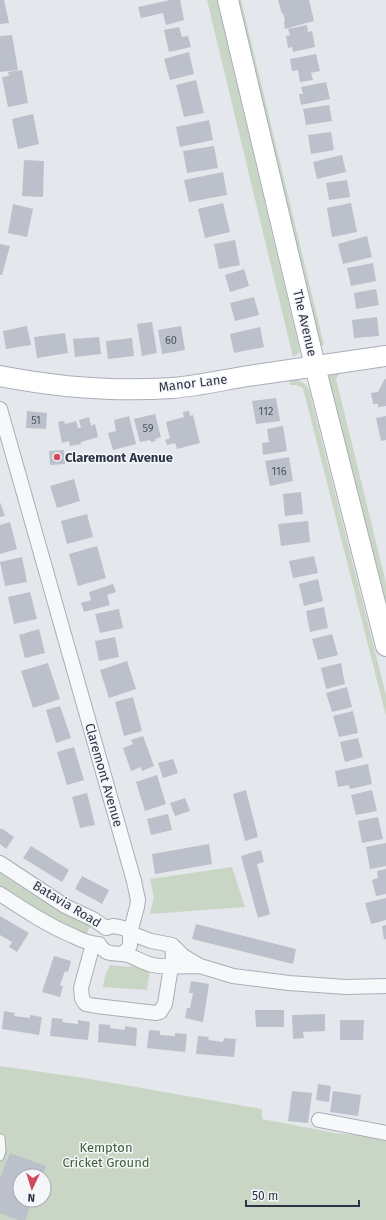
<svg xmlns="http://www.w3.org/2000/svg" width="386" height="1220" font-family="'Fira Sans',sans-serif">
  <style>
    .green { fill: #c9d6c5; fill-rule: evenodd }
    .building { fill: #bbc0ca }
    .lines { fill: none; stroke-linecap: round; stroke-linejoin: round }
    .lane-casing { stroke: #a9aeb7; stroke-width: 9 }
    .street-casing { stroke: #a9aeb7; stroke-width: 16 }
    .secondary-casing { stroke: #a9aeb7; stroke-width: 22 }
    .lane { stroke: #f7f8fa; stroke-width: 7 }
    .street { stroke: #f7f8fa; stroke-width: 14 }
    .secondary { stroke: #fff; stroke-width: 20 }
    .poi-dot { fill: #d1495b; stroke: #f4f6f9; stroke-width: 1.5 }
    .labels { text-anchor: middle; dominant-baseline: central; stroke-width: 3; stroke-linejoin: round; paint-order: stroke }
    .number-label { font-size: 11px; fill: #4f5766 }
    .street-label { font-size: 13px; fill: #2b3445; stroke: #f4f6f9 }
    .poi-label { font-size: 13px; font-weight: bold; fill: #2b3445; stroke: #f4f6f9; text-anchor: start }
    .park-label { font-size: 13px; fill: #3f6138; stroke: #f4f6f9 }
  </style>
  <rect width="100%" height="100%" fill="#e4e7ec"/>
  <path class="green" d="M207 0H217L300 352 293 357Z
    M234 0H241L324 345 318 346Z
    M342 370 336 379 386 583V622L328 376 330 373Z
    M289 378C298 379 305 382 309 390L386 695V716L303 388 296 385H290Z
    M0 864 93 919 84 941 0 893Z
    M232 867 245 907 150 914 154 897 150 879Z
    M136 964 150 969 147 990 103 987 105 976 110 965 128 967Z
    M0 1066 84 1078 262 1109V1119L335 1133 355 1135 365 1124 386 1128V1220H0ZM20 1176H44V1200H20Z"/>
  <path class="building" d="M0 0H4L9 23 0 24Z
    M170 0H180L184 20 166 25 163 13 141 18 138 7Z
    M278 0H309L314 21 285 29 284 22 285 21 283 13 282 14Z
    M307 25 308 32 312 31 315 47 293 52 292 47 288 48 286 36 290 35 288 29Z
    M179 27 182 37 188 36 191 47 169 52 164 30Z
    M12 35 18 70 0 72V36Z
    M189 52 194 74 170 80 164 59Z
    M316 54 320 71 311 73 313 80 300 82 298 70 292 71 290 59Z
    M22 70 28 103 8 107 2 77 9 76 8 72Z
    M196 80 204 113 184 117 176 85Z
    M326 82 330 99 301 105 299 94H303L301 87Z
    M329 105 332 121 306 125 303 109Z
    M33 114 39 144 18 149 12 119Z
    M209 120 213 140 180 147 176 127Z
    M331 132 334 150 311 154 308 135Z
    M214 146 218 168 187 173 183 151Z
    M342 155 346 172 317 179 313 162Z
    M24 160 44 161 43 197 22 196Z
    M223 172 227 195 189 202 184 180Z
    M347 180 350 197 329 200 326 183Z
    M223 203 230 232 205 238 198 209Z
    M351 203 357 232 332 237 327 208Z
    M13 204 33 209 27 237 8 233Z
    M367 236 372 257 343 264 338 244Z
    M235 240 240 265 219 269 214 244Z
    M0 244 10 246 2 275H0Z
    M373 263 376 281 351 286 347 268Z
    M244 269 249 286 230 292 225 275Z
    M376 289 379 305 356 309 354 293Z
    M254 297 259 315 235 321 230 303Z
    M377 317 379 336 354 338 352 320Z
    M152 322 157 353 142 356 137 324Z
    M27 326 31 345 6 349 3 331Z
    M181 326 185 350 162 354 158 330Z
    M260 327 264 347 234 353 230 334Z
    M65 333 68 353 37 358 34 337Z
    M99 337 101 354 75 357 73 339Z
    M132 338 134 356 108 359 106 341Z
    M386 379V406L378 407V404H373L371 393 378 392 384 380Z
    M276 398 280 421 256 424 252 401Z
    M27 411 47 413 46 429 26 428Z
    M189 411 190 416 193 415 200 443 177 449 175 443 167 445 165 440 170 438 166 422 184 417 183 412Z
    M155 414 161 437 155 439 156 441 151 442 150 440 140 442 134 419Z
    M129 416 136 444 113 450 108 433 116 431 114 420Z
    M386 416V440L381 441 376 418Z
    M89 417 91 426 95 424 98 437 81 442V444L70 446 69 441 62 443 58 422 64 421 65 424 76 421 78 428H81L79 420Z
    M283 426 287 451 263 455 262 443 269 442 267 429Z
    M64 450 65 464 50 465 49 451Z
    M289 457 293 481 270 486 265 461Z
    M74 479 80 501 57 508 50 486Z
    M301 492 303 514 285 516 283 494Z
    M0 502 5 516 0 517Z
    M87 514 93 537 67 544 61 521Z
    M308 521 310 542 281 546 278 524Z
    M10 522 17 549 0 554V525Z
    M97 546 106 578 78 586 69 554Z
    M314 556 318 573 293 578 289 561Z
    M22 557 27 582 5 586 0 562Z
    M318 579 323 601 304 606 299 584Z
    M113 584 116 592 107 595 110 605 84 612 81 603 91 600 89 592Z
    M30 592 37 619 14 624 8 597Z
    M324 607 328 628 310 632 306 611Z
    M119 609 123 628 100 633 95 614Z
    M39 629 45 653 25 658 19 635Z
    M332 634 338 655 318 660 312 639Z
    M115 637 119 657 99 661 95 641Z
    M127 661 136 689 109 698 100 670Z
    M48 663 60 699 33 708 21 671Z
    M341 663 345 684 326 689 321 668Z
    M347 687 352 707 332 712 326 693Z
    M133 697 142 731 124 736 115 702Z
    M60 706 71 738 56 743 46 710Z
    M353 711 358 733 339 737 333 716Z
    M143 736 154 766 142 771 141 767 131 771 123 748 133 744 131 740Z
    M358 738 363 757 345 762 340 742Z
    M74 747 84 780 67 785 57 752Z
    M173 759 178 773 163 778 158 763Z
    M368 764 372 784 350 789 349 785 338 787 335 771Z
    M157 775 166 804 145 811 136 782Z
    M246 790 258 837 245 841 233 794Z
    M372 790 377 811 356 815 351 795Z
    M87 793 95 825 80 828 72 797Z
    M185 798 190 811 175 816 170 803Z
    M168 814 172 830 151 835 147 819Z
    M378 817 383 839 362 843 358 821Z
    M1 828 14 837 6 849 0 844V830Z
    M386 843V866L370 869 366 847Z
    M209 844 212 864 155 874 152 854Z
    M31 846 69 870 62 882 23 858Z
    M261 850 264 862 257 864 270 914 258 918 241 856Z
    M386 869V894L376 896 372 880 378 878 377 871Z
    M82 876 109 890 102 904 75 889Z
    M386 898V920L371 924 365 903Z
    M0 916 29 933 17 952 9 947 12 942 0 935Z
    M196 924 296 949 293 964 192 939Z
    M386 925V939L384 940 382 926Z
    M54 956 71 961 68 972 65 971 60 985 63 986 60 997 42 992Z
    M191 981 209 984 203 1022 185 1018 187 1008H190L193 993H189Z
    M255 1010H284V1027H256Z
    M4 1011 15 1013 14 1016 30 1018V1015L42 1017 39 1035 2 1029Z
    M325 1014V1031L303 1032 304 1038 293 1039 292 1015Z
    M52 1018 63 1019 62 1022 78 1024V1020L90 1022 88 1040 50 1036Z
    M340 1020H364L363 1040H340Z
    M99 1024 110 1025V1028L125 1030V1026L137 1028 136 1046 98 1042Z
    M149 1030 160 1031V1035L175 1036V1033L187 1034 185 1052 147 1048Z
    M198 1036 209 1037 208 1040 223 1042 224 1038 236 1039 234 1057 196 1054Z
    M318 1084 331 1086 329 1102 316 1100Z
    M292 1091 312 1093 308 1123 288 1121Z
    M333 1091 361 1095 358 1116 330 1112Z
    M10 1153 46 1166 42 1176H20V1200H33L25 1220H18L0 1213V1178Z"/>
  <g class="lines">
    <g class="lane-casing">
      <path id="lane" d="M0 1157 2 1151 1 1138"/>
    </g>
    <g class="street-casing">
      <path id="street" d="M0 409 134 881 138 900 137 907 130 933V945L128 949 122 954
        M0 863 65 906 93 919 106 928 113 926 119 927 126 929 130 933 151 941 172 945 183 956 200 966 233 976 289 983 346 987 386 986
        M0 894C23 909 47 925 73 936 81 940 90 944 99 944
        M93 944 81 988 82 998 84 1002 86 1004 96 1006 156 1013 160 1012 165 1004 171 967 173 957 172 945
        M99 944C105 955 112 953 123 954 133 955 142 963 153 965 168 968 184 966 200 966
        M319 1120 386 1133"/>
    </g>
    <g class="secondary-casing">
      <path id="secondary" d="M228 0 315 366 386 646
        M0 376C57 387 115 392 172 388 197 386 223 380 248 376 294 369 340 363 386 356"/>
    </g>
    <use href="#lane" class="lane"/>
    <use href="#street" class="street"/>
    <use href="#secondary" class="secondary"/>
  </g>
  <circle class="poi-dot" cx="57" cy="457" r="4"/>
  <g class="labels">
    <g class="number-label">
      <text x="171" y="340">60</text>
      <text x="266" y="411">112</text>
      <text x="36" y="420">51</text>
      <text x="148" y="428">59</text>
      <text x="279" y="471">116</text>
    </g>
    <g class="street-label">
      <text transform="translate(305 323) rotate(77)">The Avenue</text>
      <text transform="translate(193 383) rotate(-7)">Manor Lane</text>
      <text transform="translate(104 775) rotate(74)">Claremont Avenue</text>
      <text transform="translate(67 904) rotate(31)">Batavia Road</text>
    </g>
    <g class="poi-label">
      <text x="65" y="457">Claremont Avenue</text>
    </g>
    <g class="park-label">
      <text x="106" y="1147">Kempton<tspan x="106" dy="15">Cricket Ground</tspan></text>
    </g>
  </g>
  <g transform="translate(32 1188) rotate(184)"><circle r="19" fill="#f4f6f9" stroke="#a4a8b1"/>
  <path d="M0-3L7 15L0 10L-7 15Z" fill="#d1495b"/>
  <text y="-6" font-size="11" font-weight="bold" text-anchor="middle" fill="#2b3445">N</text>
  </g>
  <path d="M246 1200v6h113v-6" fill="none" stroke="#2b3445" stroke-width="2"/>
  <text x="252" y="1200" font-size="12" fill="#2b3445" stroke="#f4f6f9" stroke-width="3" paint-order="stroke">50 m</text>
</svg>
